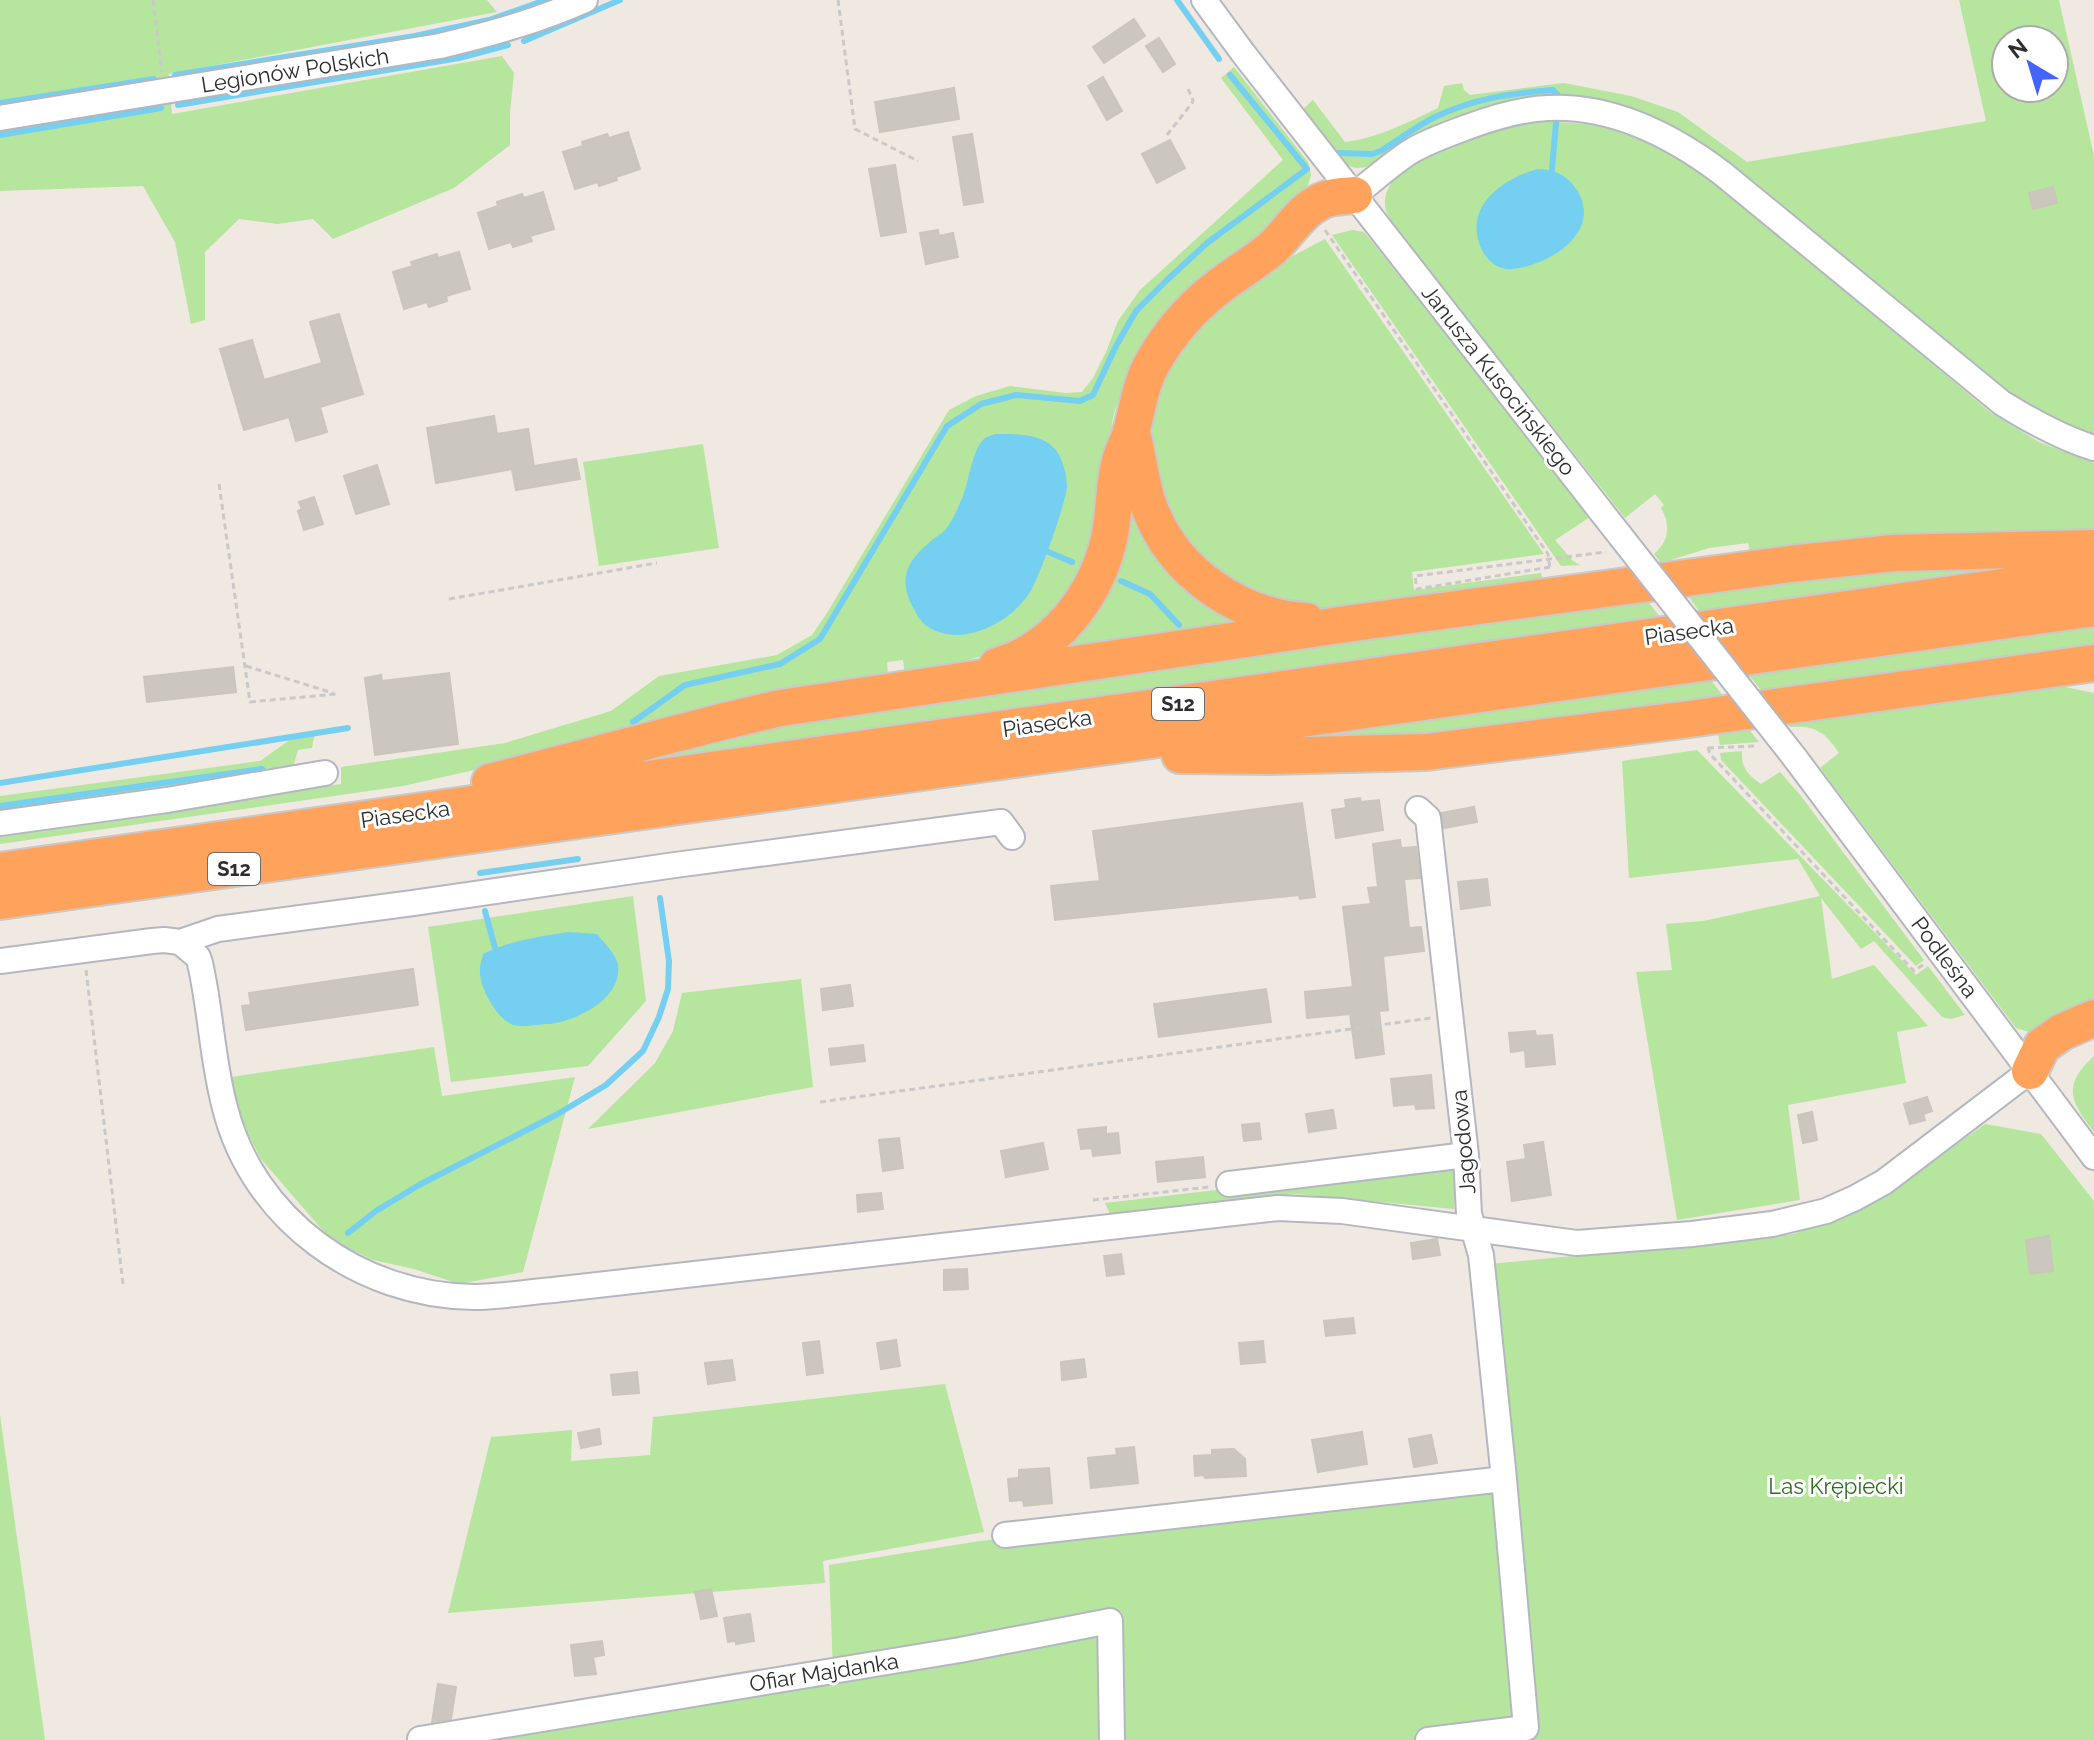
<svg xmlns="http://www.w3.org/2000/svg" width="2094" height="1740" font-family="Raleway,sans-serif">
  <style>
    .green { fill: #b6e59e; fill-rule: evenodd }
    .water { fill: #75cff0 }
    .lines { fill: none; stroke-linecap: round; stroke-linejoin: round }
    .stream { stroke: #75cff0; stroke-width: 6 }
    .building { fill: #cbc7bf; stroke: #cbc5ba; stroke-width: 2 }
    .minor-casing { stroke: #b4b7c1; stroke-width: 28 }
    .highway-casing { stroke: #c9c9c9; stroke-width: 40 }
    .path { stroke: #c9c9c9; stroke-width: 3; stroke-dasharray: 6 4; stroke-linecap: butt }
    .minor { stroke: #fff; stroke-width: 24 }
    .highway { stroke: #ffa35c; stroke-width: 36 }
    .minor-bridge-casing { stroke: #b4b7c1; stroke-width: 28; stroke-linecap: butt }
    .path-bridge { stroke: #c9c9c9; stroke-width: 3; stroke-dasharray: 6 4; stroke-linecap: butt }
    .minor-bridge { stroke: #fff; stroke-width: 24 }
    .labels { text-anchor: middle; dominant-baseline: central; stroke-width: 6; stroke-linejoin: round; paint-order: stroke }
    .shield { fill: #fff; stroke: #6d6d6d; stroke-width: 2 }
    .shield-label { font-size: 20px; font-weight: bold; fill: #2e2e2e }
    .street-label { font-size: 22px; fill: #2e2e2e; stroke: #fff }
    .park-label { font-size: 22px; fill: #2c6e1b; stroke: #fff }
  </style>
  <rect width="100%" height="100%" fill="#efe9e1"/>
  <path class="green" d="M0 0H487L497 12 169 74 172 114 502 56 514 73 510 113V145L454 188 333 239 313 219 278 224 239 219 205 252V320L191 324 175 242 143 186 0 191Z
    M1959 0H2059L2094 156V438L2022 406 1715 154 1681 132 1654 119 1541 98 1499 103 1473 110 1438 123 1372 166C1366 167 1358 169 1352 167 1340 163 1312 121 1303 109L1313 100 1345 142C1378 138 1409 122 1438 108L1444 86 1462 83 1464 90 1470 95 1564 83 1631 96 1678 112 1747 162 1986 121ZM2006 40H2054V88H2006Z
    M1234 67 1308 162 1311 175 1308 185 1296 202 1229 260 1173 302 1152 327 1128 371 1113 417 1100 514 1094 545 1057 611 1028 634 988 654 948 666 905 675 903 660 887 662 888 677 403 786 0 844V832L341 784V767L505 743 611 711 659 676 777 655 812 635 827 613 949 410 976 396 1010 386 1065 393 1082 392 1093 378 1106 352 1118 321 1140 290 1283 160 1221 78Z
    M1544 121 1598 125 1659 146 1693 164 1990 412 2039 442 2094 463V531L1750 551 1748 543 1709 548 1661 563 1654 554C1669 541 1671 525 1661 508L1664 505 1655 494 1625 518 1391 222C1389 216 1385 211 1385 204 1385 150 1503 126 1544 121Z
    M1352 230 1364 232 1375 245 1590 517 1555 540 1573 561 1580 565 1561 566 1332 235Z
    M1325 239 1544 554 1412 572 1414 590 1541 573 1545 588 1351 611 1282 608 1217 577 1159 503 1148 446 1150 419 1163 376 1183 344 1222 303 1283 261Z
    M703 444 719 548 599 566 583 462Z
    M1129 484 1252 625 1048 657Z
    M2026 563 1699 611 1683 589 1831 569Z
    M1643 595 1660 617 653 760 652 751 770 724Z
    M2094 627V653L1766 696 1748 674Z
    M1710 679 1727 701 1443 738 1301 739Z
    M2051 684 2094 693V1001L2046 1030 2029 1032 2016 1028 1820 768 1839 753C1825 732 1816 725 1790 727L1782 716Z
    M1742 721 1759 742 1720 745 1717 729Z
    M315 732 312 748 298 750 293 767 283 774 0 814V796L260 761 298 734Z
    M1697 750 1916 975 1928 966 1965 1015 1951 1019 1942 1017 1874 941 1861 949 1821 898 1832 979 1874 965 1928 1026 1897 1032 1906 1083 1788 1105 1800 1200 1677 1220 1636 972 1672 970 1666 924 1703 921 1820 896 1798 859 1629 878 1622 761Z
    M1742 751C1741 768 1748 775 1761 784L1780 772 1801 796 1924 960 1916 966 1721 760 1720 753Z
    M633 896 646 1001 588 1066 451 1082 428 927Z
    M801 979 813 1087 588 1129 655 1063 673 1031 682 993Z
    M434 1047 442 1096 575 1077 523 1272 459 1284 414 1269 373 1260 331 1240 261 1159 241 1120 231 1077Z
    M2094 1056V1132C2071 1102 2061 1086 2094 1056Z
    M1985 1124 2041 1134 2094 1201V1740H432L833 1671 829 1565 980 1541 1512 1486 1490 1264 1794 1234 1876 1202Z
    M1457 1162 1454 1209 1296 1194 1110 1214 1105 1203Z
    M945 1384 984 1532 823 1561 825 1583 448 1613 491 1437 572 1430 571 1461 650 1455 653 1417Z
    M0 1415 45 1740H0Z"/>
  <path class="water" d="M1537 169C1555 169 1567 175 1577 190 1603 232 1550 265 1513 269 1485 272 1469 234 1480 211 1490 189 1514 176 1537 169Z
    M995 434C1013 434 1039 433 1053 447 1062 455 1067 474 1067 487 1066 502 1038 583 1028 595 1014 615 992 629 968 634 952 637 929 633 919 618 897 583 902 565 932 540 937 536 943 533 946 529 954 519 958 507 963 496 969 481 972 450 984 439 987 436 991 436 995 434Z
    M570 932 597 934C604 943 616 954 618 965 622 993 590 1013 567 1020 557 1024 546 1024 536 1025 529 1026 518 1027 511 1024 496 1017 480 988 480 972 479 967 482 960 483 954 509 941 541 936 570 932Z"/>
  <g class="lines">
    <path class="stream" d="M1177 0 1219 59
      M524 41 620 0
      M175 75 415 36 489 20 546 0
      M0 103 154 79
      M178 105 459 58 508 45
      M0 135 161 108
      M1339 153 1372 154 1381 151C1399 140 1416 126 1435 117 1472 99 1512 93 1553 90L1557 94
      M1552 169 1556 123
      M1046 551 1072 562
      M1121 581 1150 594 1179 625
      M633 722 685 685 780 664 820 639 947 426 981 404 1016 395 1080 401 1093 395 1116 346 1136 311 1167 280 1207 243 1307 169 1230 75
      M0 783 348 728
      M0 806 262 769
      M480 873 578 859
      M485 911 495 948
      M348 1233 376 1211 419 1185 556 1115 606 1085 643 1051 659 1017 668 989 669 961 660 898"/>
  </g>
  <path class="building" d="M1134 19 1145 36 1104 63 1093 47Z
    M1159 38 1175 64 1163 72 1146 46Z
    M1103 77 1122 111 1107 120 1088 86Z
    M954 88 959 119 880 132 875 102Z
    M628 132 640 169 616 177 617 180 599 186 598 182 575 189 563 152 583 146 582 142 607 134 609 138Z
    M972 134 983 202 964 205 953 137Z
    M1170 140 1185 168 1157 183 1142 154Z
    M895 165 906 232 881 236 869 169Z
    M2053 187 2057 203 2033 209 2029 193Z
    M543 192 554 229 530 236 532 241 513 247 511 242 489 249 478 213 498 206 497 202 522 194 524 198Z
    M938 230 939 236 953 233 958 257 926 264 920 233Z
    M459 252 470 289 446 296 447 301 429 307 427 302 404 309 393 272 413 266 411 262 437 254 438 258Z
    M339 314 363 394 320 407 327 432 296 441 289 417 244 430 220 349 252 340 264 380 322 363 310 322Z
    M494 416 497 434 528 429 534 466 576 459 580 479 516 490 512 469 436 483 427 428Z
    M377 465 389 504 356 514 344 476Z
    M314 497 323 524 304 530 298 511 302 509 299 502Z
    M233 667 236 692 147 702 144 677Z
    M449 673 458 744 375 755 365 678 381 675 382 681Z
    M1360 798 1361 802 1379 800 1383 830 1336 838 1332 810 1346 808 1345 800Z
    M1302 803 1315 897 1300 899 1299 895 1055 920 1051 886 1100 881 1093 831Z
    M1474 807 1477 822 1444 828 1441 813Z
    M1400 840 1401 848 1416 847 1420 878 1404 879 1409 928 1421 927 1424 951 1383 956 1388 1010 1379 1011 1384 1054 1356 1058 1350 1014 1307 1018 1305 992 1353 987 1343 907 1371 904 1368 888 1378 887 1373 844Z
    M1487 879 1490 905 1461 909 1458 882Z
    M413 969 418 1005 246 1030 242 1006 251 1005 249 993Z
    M850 985 853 1006 823 1010 821 989Z
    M1266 989 1271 1022 1159 1037 1154 1004Z
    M1535 1031 1536 1036 1552 1035 1555 1064 1526 1067 1525 1050 1511 1052 1509 1033Z
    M863 1045 865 1061 831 1065 829 1049Z
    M1431 1075 1434 1108 1416 1109 1415 1104 1394 1106 1391 1079Z
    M1927 1097 1932 1111 1923 1114 1925 1120 1910 1124 1904 1104Z
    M1333 1110 1336 1128 1309 1132 1306 1114Z
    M1812 1112 1817 1140 1803 1143 1798 1115Z
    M1259 1123 1261 1139 1244 1141 1242 1125Z
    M1106 1127V1134L1118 1133 1120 1153 1093 1156 1092 1148 1081 1149 1078 1130Z
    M899 1138 903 1168 883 1171 879 1140Z
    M1543 1142 1551 1195 1512 1201 1507 1162 1526 1159 1524 1145Z
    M1043 1143 1048 1169 1006 1177 1001 1151Z
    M1203 1157 1205 1177 1158 1182 1156 1162Z
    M881 1193 883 1209 858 1212 857 1195Z
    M2049 1236 2053 1271 2030 1274 2026 1240Z
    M1437 1239 1440 1255 1413 1259 1411 1243Z
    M1121 1254 1124 1274 1107 1276 1104 1256Z
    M967 1269 968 1289 944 1290V1270Z
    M1353 1318 1355 1333 1326 1336 1324 1321Z
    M896 1340 900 1366 881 1369 877 1343Z
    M819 1341 823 1373 807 1375 803 1343Z
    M1263 1341 1265 1362 1241 1364 1239 1343Z
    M1084 1359 1086 1377 1062 1380 1061 1362Z
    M732 1360 735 1380 708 1384 705 1363Z
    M637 1372 639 1393 613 1395 611 1375Z
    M599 1429 601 1444 581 1448 578 1433Z
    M1362 1432 1367 1464 1318 1472 1312 1440Z
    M1431 1435 1437 1463 1414 1467 1409 1439Z
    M1134 1447 1138 1483 1091 1488 1088 1458 1117 1455 1116 1449Z
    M1234 1449 1245 1459 1246 1476 1205 1478 1204 1475 1195 1476 1194 1456 1212 1455V1450Z
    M1049 1468 1052 1503 1024 1506 1023 1500 1010 1501 1008 1479 1019 1478V1470Z
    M711 1589 717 1616 701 1619 695 1592Z
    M750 1614 754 1641 736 1644V1641L728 1642 724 1618Z
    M602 1641 604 1655 593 1657 596 1674 575 1676 571 1645Z
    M438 1684 456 1687 451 1719 432 1722Z"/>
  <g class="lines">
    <g class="minor-casing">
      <path id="minor" d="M1204 0 1243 53 1600 510
        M0 118 440 46C490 34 538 21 585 0
        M1354 195C1374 180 1393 162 1413 150 1431 140 1451 133 1470 126 1495 117 1521 109 1548 108 1613 105 1673 136 1723 174L2002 403C2031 421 2061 438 2094 448
        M1795 758 2094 1157
        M0 823 167 800 325 773
        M180 942 198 957 200 963C211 1011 212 1060 225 1108 253 1219 359 1296 474 1297 500 1297 527 1292 553 1290L1278 1208 1342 1211 1577 1243 1692 1234 1772 1224 1826 1211 1855 1198 1884 1182 2030 1071
        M0 961 152 941 164 940 180 942 218 929 413 903 675 865 1001 822 1012 837
        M1229 1184 1466 1155
        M1005 1535 1504 1479 1481 1255 1469 1214 1466 1155 1428 818 1418 809
        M420 1739 960 1650 1110 1621 1112 1740
        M1428 1740 1526 1728 1504 1479"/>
    </g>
    <g class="highway-casing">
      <path id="highway" d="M1133 437C1139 461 1141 486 1150 509 1174 572 1238 617 1306 621
        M997 666C1055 650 1096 596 1109 539 1115 513 1113 486 1120 461 1123 451 1128 442 1131 432 1138 408 1140 384 1153 362 1170 332 1193 306 1221 285 1237 273 1255 262 1271 249 1290 232 1303 205 1330 198 1338 196 1346 196 1354 195
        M1180 755 1270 756 1426 752 1682 720 2094 663
        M490 782 721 722 780 708 1353 623 1790 564 1893 553 2094 548
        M0 871 2094 574
        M0 901 2094 608
        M2030 1071 2042 1046 2062 1032 2094 1018"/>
    </g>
    <path class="path" d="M153 0 162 72
      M838 0 855 129 918 161
      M1167 135 1192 103 1193 100 1188 89
      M1325 230 1548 554 1550 569
      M219 484 250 702 336 694
      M449 599 657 563
      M246 666 333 693
      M1708 747 1710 754 1914 971 1924 964
      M1708 748 1756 746
      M86 970 123 1284
      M820 1102 1431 1018
      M1093 1200 1209 1187"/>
    <use href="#minor" class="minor"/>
    <use href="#highway" class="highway"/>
    <g class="minor-bridge-casing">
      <path id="minor-bridge" d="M1600 510 1795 758"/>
    </g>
    <path class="path-bridge" d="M1550 567 1417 589 1415 576 1606 552"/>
    <use href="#minor-bridge" class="minor-bridge"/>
  </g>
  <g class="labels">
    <g class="shield">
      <rect x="1152" y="688" width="52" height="32" rx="6"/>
      <rect x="208" y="853" width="52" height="32" rx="6"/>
    </g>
    <g class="shield-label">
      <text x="1178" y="704">S12</text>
      <text x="234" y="869">S12</text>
    </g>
    <g class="street-label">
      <text transform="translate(295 70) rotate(-9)">Legionów Polskich</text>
      <text transform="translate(1499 380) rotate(52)">Janusza Kusocińskiego</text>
      <text transform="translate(1689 631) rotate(-8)">Piasecka</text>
      <text transform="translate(1047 723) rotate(-8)">Piasecka</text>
      <text transform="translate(405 814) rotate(-8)">Piasecka</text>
      <text transform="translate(1945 957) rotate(53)">Podleśna</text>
      <text transform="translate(1463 1142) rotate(-95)">Jagodowa</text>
      <text transform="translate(824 1672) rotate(-9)">Ofiar Majdanka</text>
    </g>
    <g class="park-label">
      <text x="1836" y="1486">Las Krępiecki</text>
    </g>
  </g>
  <g transform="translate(2030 64) rotate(322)"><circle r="38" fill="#ffffff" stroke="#ababab" stroke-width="2"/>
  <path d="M0-6L14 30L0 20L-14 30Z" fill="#4264fb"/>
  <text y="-12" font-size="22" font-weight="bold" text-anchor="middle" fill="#2e2e2e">N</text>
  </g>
</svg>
